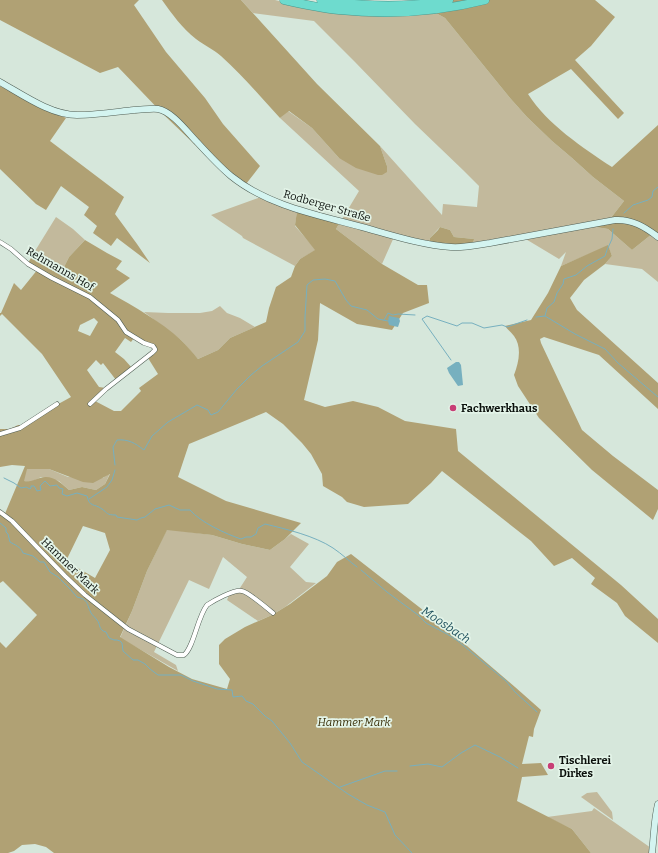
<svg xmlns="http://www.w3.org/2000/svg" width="658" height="853" font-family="Bitter,serif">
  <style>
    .green { fill: #c2b99c }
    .forest { fill: #b0a174; fill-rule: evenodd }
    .water { fill: #77b0bf }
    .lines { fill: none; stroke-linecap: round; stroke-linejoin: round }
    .stream { stroke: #77b0bf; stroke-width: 1 }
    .street-casing { stroke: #505e54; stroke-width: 5 }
    .secondary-casing { stroke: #505e54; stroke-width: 7 }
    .highway-casing { stroke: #4b948a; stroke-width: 9 }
    .street { stroke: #fff; stroke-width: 4 }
    .secondary { stroke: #d4f4f0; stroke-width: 6 }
    .highway { stroke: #6edbce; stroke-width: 8 }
    .poi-dot { fill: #c83e76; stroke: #e3f4e8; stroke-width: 1.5 }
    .labels { text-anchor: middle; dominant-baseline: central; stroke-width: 3.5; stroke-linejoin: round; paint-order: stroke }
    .street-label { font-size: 11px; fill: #0b100c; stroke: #e3f4e8 }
    .poi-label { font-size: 11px; font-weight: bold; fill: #0b100c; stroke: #e3f4e8; text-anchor: start }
    .park-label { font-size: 11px; font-style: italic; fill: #382d06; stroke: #e3f4e8 }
    .water-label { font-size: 12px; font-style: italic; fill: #1f515d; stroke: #e3f4e8 }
  </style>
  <rect width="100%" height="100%" fill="#d6e7db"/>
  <path class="green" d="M241 0H275L298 6 373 15 405 16 434 12 445 18 510 98 527 117 552 141 572 158 593 177 624 201 610 219 473 245 474 239 454 237 450 230 440 227 430 238 429 244 341 221 359 191 280 118 288 111 312 128 339 158 387 166 380 146 442 215 443 204 477 207 479 186 463 170 415 124 355 62 314 21 253 13Z
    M261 197 297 211 295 226 316 250 300 259 295 266 243 238 242 236 211 215Z
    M56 217 73 229 85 240 69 257 64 267 53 266 35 251Z
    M340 222 394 237 382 264 336 229Z
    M590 226 608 229 632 250 652 234 658 238V282L642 269 605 264 612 256 608 246 561 266 566 252 559 259 524 238Z
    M220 306 227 313 240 318 255 327 230 338 218 350 198 359 181 340 144 312 168 313H200L212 311Z
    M26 469H49L68 477 103 478 110 473 105 484 96 490 82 487 69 490 59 481 41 477 31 482 23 481Z
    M167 529 212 535 242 544 270 550 285 539 291 534 309 544 290 567 306 582 316 583 285 607 272 615 258 621 227 600 229 595 238 591 247 577 223 557 209 589 189 580 154 652 176 665 178 671 120 638 132 611 147 571Z
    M597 792 612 812 613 820 581 797 587 793Z
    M594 808 651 848V853H591L572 829 547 817 592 811Z"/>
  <path class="forest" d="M0 0H139L134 5 166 52 205 98 223 124 260 166 246 184 213 162 164 115 118 67 100 73 0 20Z
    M162 0H241L317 84 380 146 387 166V172L382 175H378L356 168 339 158 312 128 289 111 280 118C261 97 242 75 221 56 213 49 204 45 196 39 182 28 172 14 162 0Z
    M423 0H595L615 17 591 46 575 60 624 113 618 119 571 69 528 94C547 124 583 148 612 167L658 125V234L642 224 610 219 624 201 593 177 572 158 552 141 527 117 510 98 445 18 434 12Z
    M0 86 66 118 50 141 124 197 115 214 137 244 150 263 117 238 111 246 93 233 97 226 84 215 89 207 61 186 46 210 36 204 0 169Z
    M297 211 340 222 336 229 382 264 418 285H427L429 303 403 313 392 330 357 324 320 303 318 340 304 400 325 407 353 401 378 407 405 421 456 429 458 451 621 585 658 619V643L625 616 617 603 591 584 595 578 572 558 554 566 531 541 442 471 431 483 408 504 364 507 347 502 342 497 323 486 322 474 311 454 302 443 283 424 266 412 189 444 178 477 226 501 301 523 285 539 270 550 242 544 212 535 167 530 147 571 132 611 120 637 169 667 192 679 227 689 230 679 219 664V645L225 639 245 627 272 615 290 604 327 576 337 562 351 554 446 628 515 687 541 710 534 729 533 737 529 736 522 764 541 763 548 775 522 777 517 801 572 829 591 853H54L46 847 35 844 22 845 14 851 8 853H0V642L6 648 37 615 3 581 0 583V514L4 516 25 466 12 465 0 467V429H10L18 425H25L42 413 71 397 42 354 2 314 0 316V313H1L14 283 21 290 38 269 28 263 35 251 53 266 64 267 69 257 85 240 107 253 122 261 116 269 130 278 110 293C135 307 160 321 181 340 187 346 193 353 198 359L218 350 230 338 266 322 269 308 276 287 291 277 295 266 300 259 315 250 295 225ZM94 318 98 322 90 336 78 331 80 325ZM125 338 131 342 134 338 153 347 154 349 132 368 124 359 115 352ZM148 358 158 374 139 388 141 391 121 411H114L95 401 107 389ZM96 360 101 365 103 363 116 380 106 388 99 387 87 370ZM27 469H49L83 482 93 483 110 474 105 484 96 490 82 487 69 490C61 483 52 474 40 478 33 480 31 482 24 481ZM83 526 105 533 110 550 95 578 66 561Z
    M611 222H628L652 234 632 250 608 229 590 226Z
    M440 227 450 230 454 237 474 239 473 245 429 244 430 238 438 230Z
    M608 245 612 256 605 264 584 280 570 298 577 310 658 383V409L599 355 544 337 540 339 541 343 582 430 613 456 658 490V509L653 520 592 470 539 418 518 386 514 375C519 362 522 347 514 336 511 332 508 330 505 326L531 320 548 293 561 266Z"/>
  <path class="water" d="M389 316 399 318 400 321 398 327 389 325 388 321Z
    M456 362H459L461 365 463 385 458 386 449 373 447 368Z"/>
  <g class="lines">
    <path class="stream" d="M624 213 633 205 648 200 652 197 653 191 658 187
      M545 316 547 308 554 302 557 293 563 284 564 279 576 275 587 266 605 256 607 250 612 239 613 229
      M536 317 545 316 575 334 605 349 618 363 658 397
      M384 320 388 313 393 315 398 314 415 315
      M451 360 422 319 427 316 457 326 462 323H472L484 328 502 325 507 327 527 320
      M115 465 113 447 117 440C128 439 135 443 144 450L152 436 168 422 197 405 208 410 211 415 218 412 237 389 251 375 262 366 298 342 305 331V317L307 285 313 280 325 279 335 281 346 300 351 306 367 310 378 319 388 321
      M4 478 14 483 21 488 26 487 30 489 31 488V486H34L37 491 41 490 40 486 45 481 50 486 57 485 59 488 63 489 62 494 67 496 77 493 87 496C90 508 94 503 102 509 108 513 106 515 116 515L117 517 137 520 141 518 145 517 155 509 169 505 180 510H190C200 522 226 534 241 539L246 537H251L256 534 258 528 265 524C286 529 315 536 333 548 342 554 349 561 357 567
      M89 499 107 487 112 480 115 470
      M0 523 6 528V532L8 534 10 542C15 545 21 547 23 553L33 556 40 562H44L50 572 58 577 70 589 77 597C89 600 86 603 91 613 93 616 95 617 97 620 101 625 98 630 106 632L109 638 114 640H117L120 641 122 643 123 651 133 660H138L145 664 150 669 158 675H181L193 681 217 689 232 690 233 697 242 696 246 701 253 704 265 716 272 721 290 743 302 762 348 794 367 805 385 812 395 835 412 853
      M361 570 387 592 418 615 426 623 447 634 458 641 506 681 515 692 537 712
      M410 766 428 764 442 767 461 753 475 745 500 757 518 768
      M340 787 385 771H397"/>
    <g class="street-casing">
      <path id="street" d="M0 242 11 249 28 264 52 278 90 297 118 320 126 332 144 343 153 346 155 349V350L152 353 106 389 90 404
        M0 434 20 428 57 404
        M0 512 12 521 35 545 65 576 85 595 128 629 177 655H184C194 647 197 618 207 605 213 601 234 589 242 591 248 592 267 608 273 613"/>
    </g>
    <g class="secondary-casing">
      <path id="secondary" d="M0 82C23 95 51 115 77 115 96 115 115 112 134 110 142 110 151 108 158 109 173 112 187 132 197 142 208 154 219 166 231 176 268 206 318 215 362 227 391 235 421 245 451 247 464 248 477 245 490 243L615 220C632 219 645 227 658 237
        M652 853C654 836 654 820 658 804"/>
    </g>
    <g class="highway-casing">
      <path id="highway" d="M284 0C302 4 320 8 339 10 387 15 438 12 485 0
        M321 0C353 5 388 7 421 4 430 3 440 1 449 0"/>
    </g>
    <use href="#street" class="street"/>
    <use href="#secondary" class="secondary"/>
    <use href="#highway" class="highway"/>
  </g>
  <g class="poi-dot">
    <circle cx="453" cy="408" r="4"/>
    <circle cx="551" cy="766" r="4"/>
  </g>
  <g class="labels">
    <g class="street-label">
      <text transform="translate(327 206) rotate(16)">Rodberger Straße</text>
      <text transform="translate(60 269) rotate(30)">Rehmanns Hof</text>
      <text transform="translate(70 566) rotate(44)">Hammer Mark</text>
    </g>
    <g class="poi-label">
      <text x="461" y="408">Fachwerkhaus</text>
      <text x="559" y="760">Tischlerei<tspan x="559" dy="13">Dirkes</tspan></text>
    </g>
    <g class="park-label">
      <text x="354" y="722">Hammer Mark</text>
    </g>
    <g class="water-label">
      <text transform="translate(446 625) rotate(34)">Moosbach</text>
    </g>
  </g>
</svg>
